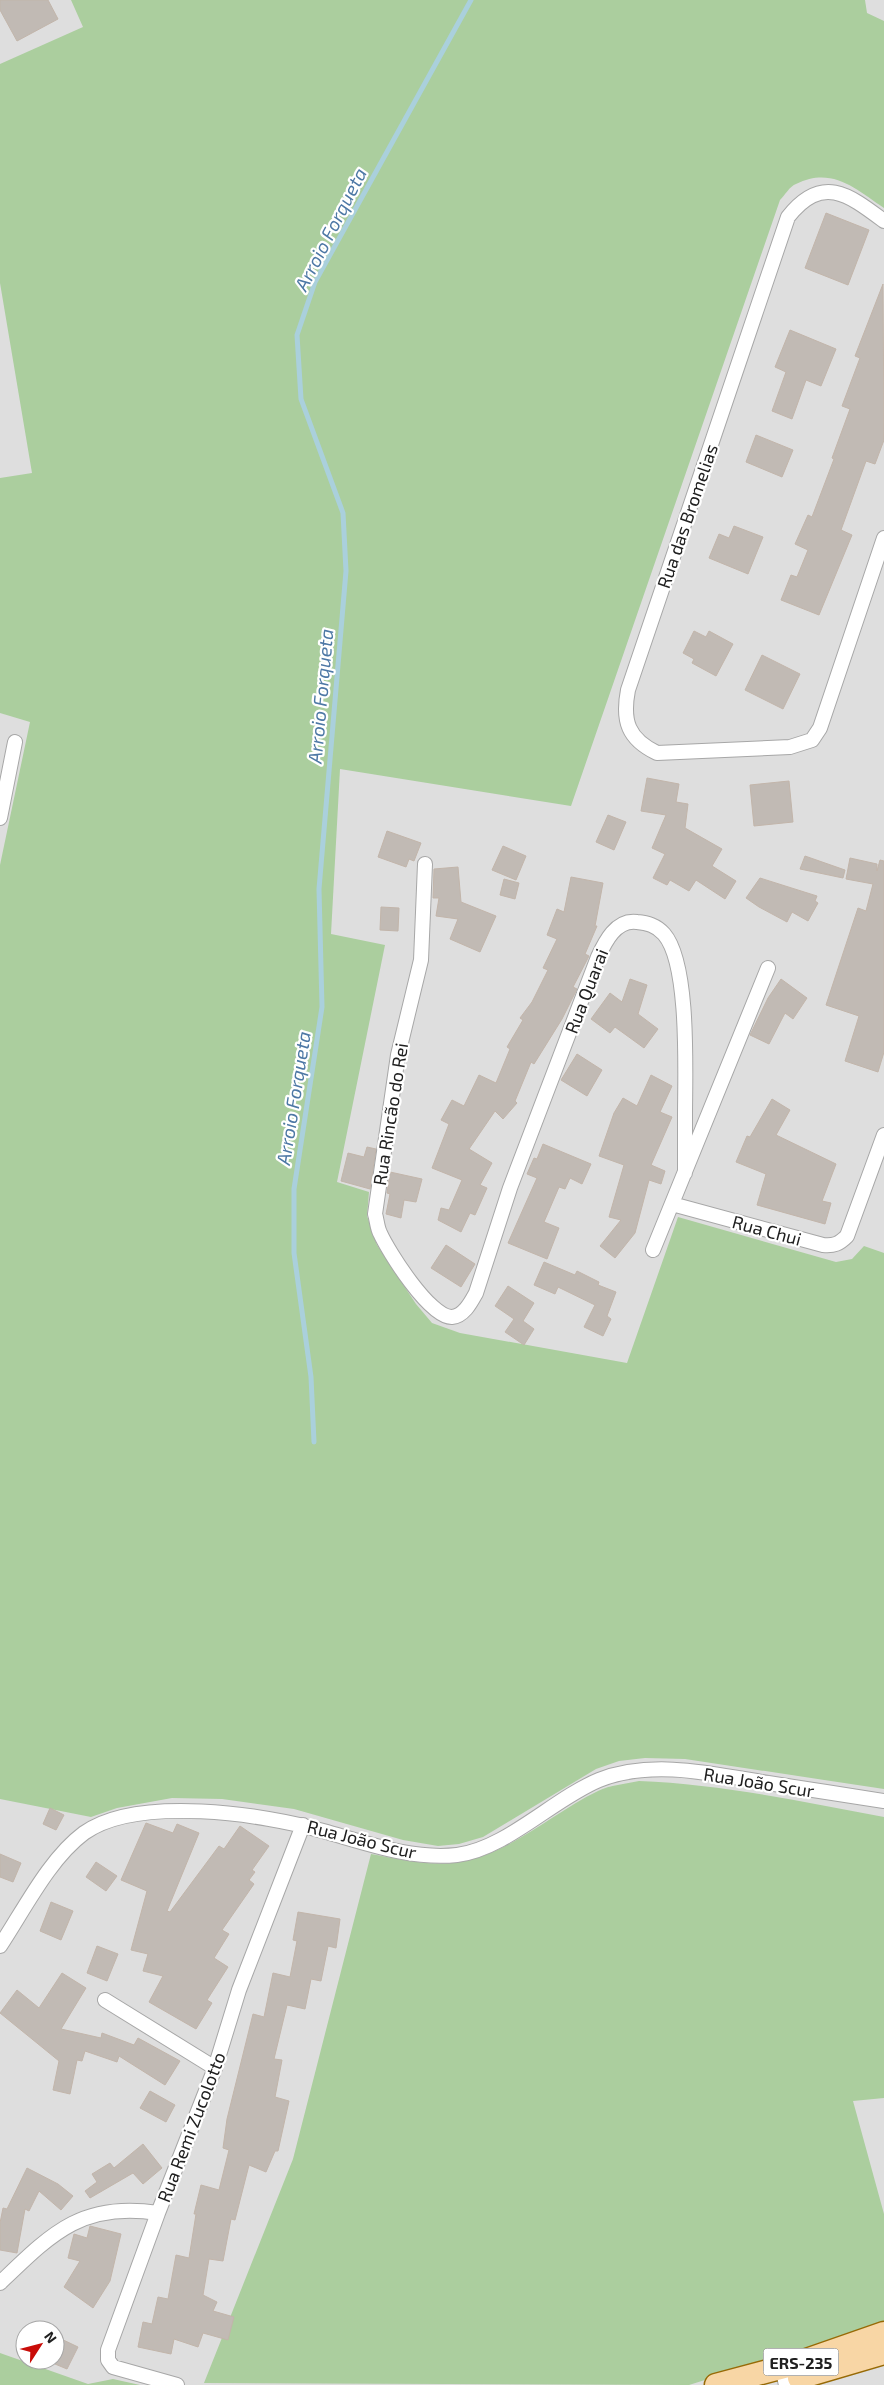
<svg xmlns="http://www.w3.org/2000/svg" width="884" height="2385" font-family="'Exo 2',sans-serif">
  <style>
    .residential { fill: #dedede; fill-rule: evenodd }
    .forest { fill: #abce9e }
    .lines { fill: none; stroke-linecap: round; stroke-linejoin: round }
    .stream { stroke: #aad0dc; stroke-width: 5 }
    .building { fill: #c1bab4; stroke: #c2b5aa }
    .street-casing { stroke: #a7a7a7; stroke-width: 16 }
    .primary-casing { stroke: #976a06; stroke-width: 25 }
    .street { stroke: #fff; stroke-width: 14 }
    .primary { stroke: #f8d6a5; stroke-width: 22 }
    .labels { text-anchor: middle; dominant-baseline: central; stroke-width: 4.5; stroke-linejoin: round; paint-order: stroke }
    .shield { fill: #fff; stroke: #636363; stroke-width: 1 }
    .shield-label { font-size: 16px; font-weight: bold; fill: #202020 }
    .street-label { font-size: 18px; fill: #202020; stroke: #fff }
    .water-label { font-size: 19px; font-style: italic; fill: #4d78a5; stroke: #fff }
  </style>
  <rect width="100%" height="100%" fill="#f0eee7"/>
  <path class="residential" d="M0 0H884V2385H0ZM25 2330H55V2360H25Z"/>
  <path class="forest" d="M71 0H865L867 13 884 21V208C856 189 832 166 796 184 790 186 785 195 780 200L571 806 340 769 331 934 385 945 337 1182 369 1192 367 1216 377 1245 416 1304 432 1323 460 1333 627 1363 678 1217 836 1262 852 1259 864 1246 884 1253V1789L685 1759 645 1758 619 1761 596 1769 483 1837 459 1844 438 1846 403 1840 294 1809 222 1799 172 1798 117 1808 91 1817 0 1799V865L30 722 0 713V478L32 473 0 283V64L83 27Z
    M639 1781C721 1784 803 1802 884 1817V2098L853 2101 884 2214V2324L689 2385 204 2383 293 2159 371 1854C400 1859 430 1867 459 1862 510 1854 552 1813 598 1791 610 1785 625 1784 639 1781Z
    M0 2353 88 2384 113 2379 140 2385H0Z"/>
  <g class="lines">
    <path class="stream" d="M314 1442 311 1377 294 1253V1189L322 1007 319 889 346 571 343 513 301 399 297 335 315 282 471 0"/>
  </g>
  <path class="building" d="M0 0H48L58 19 17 41 0 10Z
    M826 213 869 230 848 285 805 268Z
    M883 284 884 440 875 464 866 461 841 530 852 535 819 615 781 600 791 575 797 577 808 550 795 544 808 515 812 517 834 459 832 458 850 409 842 406 860 358 855 356Z
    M790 330 836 349 821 386 806 380 792 419 772 411 786 372 775 367Z
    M756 435 793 450 782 477 746 462Z
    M734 526 763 537 748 574 709 558 719 534 729 538Z
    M694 631 706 637 709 631 733 644 716 676 692 663 694 659 683 653Z
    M762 655 800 674 783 709 745 690Z
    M647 778 679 784 676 802 688 804 685 828 722 849 712 866 736 881 725 899 696 880 689 891 670 880 667 885 653 878 665 854 652 848 666 815 641 811Z
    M789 781 793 822 754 826 750 785Z
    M608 815 626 822 614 850 596 842Z
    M387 831 421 843 414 861 409 859 406 867 378 857Z
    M503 846 526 856 516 880 492 870Z
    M805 856 845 870 843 878 800 869Z
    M850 858 877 864V871L880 860 884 861V1052L878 1072 845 1061 859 1016 826 1005 858 908 866 911 873 884 846 879Z
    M458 867 461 902 496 916 480 952 450 939 458 919 436 916 439 898H433L434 869Z
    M571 877 603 883 595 926H597L585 954 589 956 573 987 577 989 562 1019 534 1064 531 1062 515 1101 517 1103 503 1119 495 1111 469 1149 492 1163 480 1185 487 1188 475 1215 470 1213 461 1232 438 1220 441 1208 449 1210 462 1180 432 1168 449 1124 441 1120 452 1100 464 1106 479 1075 496 1083 510 1049 507 1047 523 1020 520 1018 532 1002 548 970 543 968 557 939 547 935 557 909 564 912Z
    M760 878 817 896 815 901 818 903 808 921 792 912 787 922 759 907 746 898Z
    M504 879 519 883 515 899 500 895Z
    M381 907 399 908 398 931 380 930Z
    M630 979 647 985 638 1014 658 1029 644 1048 615 1027 610 1033 591 1019 610 993 622 1002Z
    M781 979 807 998 793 1019 785 1013 769 1044 750 1035 768 998Z
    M577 1054 602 1070 587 1096 561 1080Z
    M651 1075 672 1086 660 1112 672 1117 651 1165 665 1171 661 1184 649 1180 635 1233 615 1258 600 1246 621 1220 609 1217 624 1165 599 1156 614 1113 623 1098 637 1106Z
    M772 1099 790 1110 776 1135 836 1164 822 1201 831 1203 825 1224 757 1205 766 1174 736 1162 747 1136 750 1137Z
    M543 1144 591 1164 582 1184 570 1178 565 1189 559 1187 544 1222 559 1228 547 1259 508 1243 537 1178 527 1174 534 1158 537 1159Z
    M367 1147 376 1149 370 1189 341 1181 348 1153 364 1157Z
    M390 1172 422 1179 416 1202 404 1200 401 1218 386 1214 390 1194 387 1193Z
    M446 1245 475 1264 461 1287 431 1268Z
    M544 1262 575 1275 577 1271 599 1282 598 1285 616 1292 607 1316 611 1319 603 1336 584 1327 595 1305 558 1287 555 1294 534 1285Z
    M508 1286 534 1303 523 1321 534 1329 524 1345 505 1332 514 1319 495 1306Z
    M50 1808 64 1815 56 1830 43 1824Z
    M146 1823 173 1833 177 1824 199 1833 167 1911 170 1912 219 1846 224 1849 240 1826 269 1846 252 1870 255 1872 249 1880 254 1884 222 1930 229 1934 214 1958 228 1967 207 2000 212 2003 196 2029 149 2002 163 1976 143 1971 148 1954 131 1950 147 1891 121 1880Z
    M0 1854 21 1863 13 1882 0 1877Z
    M96 1862 117 1876 106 1891 86 1877Z
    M51 1902 73 1911 61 1940 40 1931Z
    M298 1912 340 1919 336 1948 328 1946 321 1981 311 1979 305 2009 287 2005 274 2059 282 2060 275 2097 289 2101 278 2151H275L266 2172 249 2165 235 2220 231 2219 223 2261 209 2259 203 2295 217 2302 213 2311 234 2317 228 2340 203 2333 198 2347 174 2339 171 2354 138 2347 143 2322 152 2324 158 2297 168 2299 176 2255 189 2258 196 2214H194L201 2185 219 2190 229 2150 223 2148 227 2119 253 2014 264 2017 273 1973 290 1977 297 1941 293 1940Z
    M97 1946 118 1954 107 1981 87 1973Z
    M62 1973 86 1988 61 2029 101 2038 102 2033 134 2045 138 2038 180 2061 165 2085 119 2056 117 2062 85 2051 82 2061 77 2060 70 2094 53 2090 59 2061 0 2013 17 1990 39 2008Z
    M150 2091 175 2105 166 2122 140 2108Z
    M143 2144 162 2168 143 2184 133 2173 90 2198 85 2191 97 2182 92 2174 110 2163 114 2168Z
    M27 2168 58 2184 73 2196 61 2210 39 2191 29 2211 25 2209 17 2253 0 2250V2223L3 2208 7 2209Z
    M90 2226 121 2234 110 2281 93 2308 64 2287 80 2261 68 2258 74 2234 87 2238Z
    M55 2336 78 2347 67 2369 55 2364Z"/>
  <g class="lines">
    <g class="street-casing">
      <path id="street" d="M884 221C848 194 822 174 788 217L628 690C622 721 628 739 657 753L790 747 812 740 820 728 884 538
        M0 818 15 742
        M425 864 421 960 398 1055 375 1214C377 1220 377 1227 380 1233 388 1251 430 1318 452 1317 464 1316 471 1302 476 1293L510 1188 598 957C605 942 616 919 637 922 647 923 656 925 664 934 690 964 685 1075 685 1116 685 1135 685 1154 685 1173
        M672 1204 823 1245C834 1246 839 1244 847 1236L884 1135
        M653 1250 768 968
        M0 1946C24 1910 49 1859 84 1833 137 1795 264 1814 323 1831 366 1843 412 1860 457 1855 506 1849 553 1799 599 1780 652 1759 714 1774 768 1783 807 1789 845 1795 884 1801
        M105 2000 215 2068
        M0 2283C51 2234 82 2201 158 2213
        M782 2367 786 2385
        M177 2385 113 2367 108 2360V2350L158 2213 215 2068 239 1990 303 1825"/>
    </g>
    <g class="primary-casing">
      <path id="primary" d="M799 2378 884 2353
        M716 2385 795 2364 884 2333"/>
    </g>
    <use href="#street" class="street"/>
    <use href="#primary" class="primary"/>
  </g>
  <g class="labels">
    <rect class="shield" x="763.5" y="2348.5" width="75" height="27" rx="4"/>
    <g class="shield-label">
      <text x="801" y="2362">ERS-235</text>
    </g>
    <g class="street-label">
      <text transform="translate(687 516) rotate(-71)">Rua das Bromelias</text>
      <text transform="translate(586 991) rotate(-69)">Rua Quarai</text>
      <text transform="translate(390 1114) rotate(-81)">Rua Rincão do Rei</text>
      <text transform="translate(767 1230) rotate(15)">Rua Chui</text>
      <text transform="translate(759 1782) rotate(9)">Rua João Scur</text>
      <text transform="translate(362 1839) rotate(14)">Rua João Scur</text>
      <text transform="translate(191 2127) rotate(-69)">Rua Remi Zucolotto</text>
    </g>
    <g class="water-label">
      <text transform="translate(330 229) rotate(-63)">Arroio Forqueta</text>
      <text transform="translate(320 696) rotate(-85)">Arroio Forqueta</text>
      <text transform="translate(293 1098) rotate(-81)">Arroio Forqueta</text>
    </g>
  </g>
  <g transform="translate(40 2345) rotate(54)"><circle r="24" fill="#ffffff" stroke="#a6a6a6"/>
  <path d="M0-4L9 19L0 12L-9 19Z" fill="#c90c08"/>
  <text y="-8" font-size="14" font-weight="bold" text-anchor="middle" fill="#202020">N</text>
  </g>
</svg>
